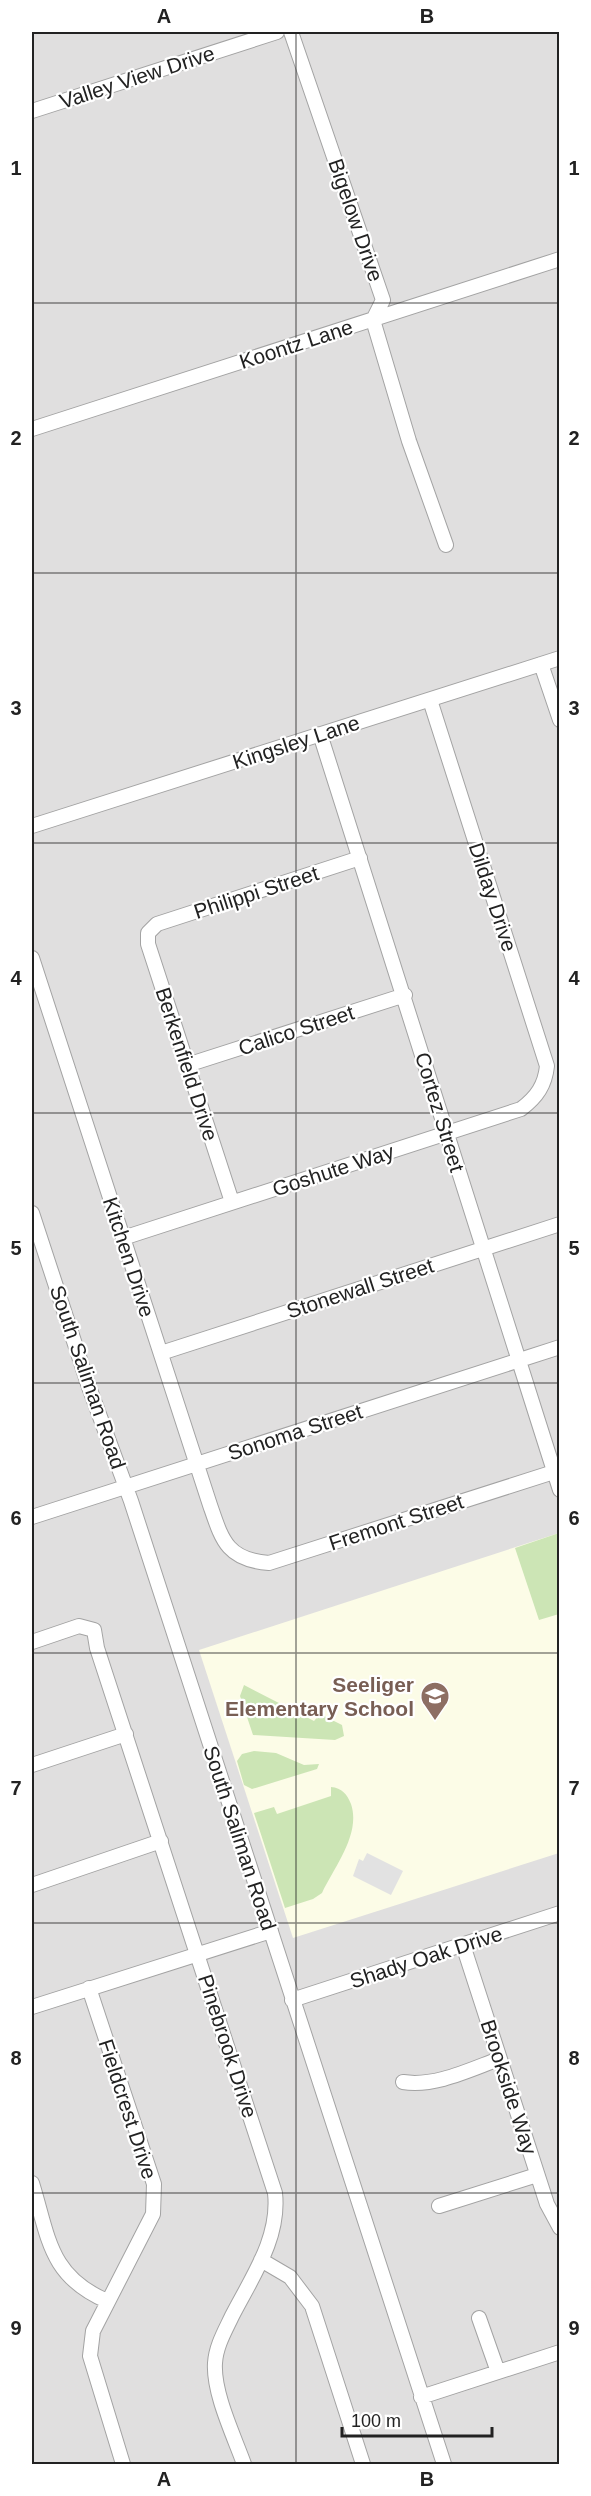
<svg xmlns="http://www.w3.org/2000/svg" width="591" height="2496" font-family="Helvetica,sans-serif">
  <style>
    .residential { fill: #e0dfdf }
    .education { fill: #fcfce7 }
    .grass { fill: #cce5b5 }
    .parking { fill: #e2e2e2 }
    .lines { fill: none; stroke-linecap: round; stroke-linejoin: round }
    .minor-casing { stroke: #a3a3a3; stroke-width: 16 }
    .minor { stroke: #fff; stroke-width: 14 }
    .grid { fill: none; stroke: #222; stroke-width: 1.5; stroke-opacity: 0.55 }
    .labels { text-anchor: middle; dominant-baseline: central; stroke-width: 4.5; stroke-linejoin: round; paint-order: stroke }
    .street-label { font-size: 21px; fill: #222; stroke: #fff }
    .education-label { font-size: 21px; font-weight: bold; fill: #785e54; stroke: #fff; text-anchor: end }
    .neatline { fill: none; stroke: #222; stroke-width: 2 }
    .grid-label { font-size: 20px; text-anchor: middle; font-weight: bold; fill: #222 }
  </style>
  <rect width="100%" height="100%" fill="#f1eee9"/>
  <path class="residential" d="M32 32H559V2464H32Z"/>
  <path class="education" d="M559 1533V1853L293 1938 199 1650Z"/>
  <path class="grass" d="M559 1533V1614L539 1620 515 1548Z
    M244 1685 314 1721 320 1714 342 1725 344 1736 335 1740 253 1735 240 1696Z
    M254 1751 276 1753 304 1765 319 1764 317 1769 252 1789 244 1785 237 1761 242 1754Z
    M331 1787C342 1788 347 1794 351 1804 361 1834 335 1866 322 1893L313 1899 285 1908 254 1813 274 1807 277 1814 331 1796Z"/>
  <path class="parking" d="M367 1853 403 1871 391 1895 353 1876 359 1859 363 1861Z"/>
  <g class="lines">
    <g class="minor-casing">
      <path id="minor" d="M291 32 383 300 373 320 409 441 446 545
        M32 111 277 32
        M32 429 560 259
        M541 664 560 720
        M320 734 560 1490
        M32 826 560 658
        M32 958 210 1505C222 1540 227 1560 269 1563L560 1470
        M187 1065 405 995
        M232 1202 148 944V933L157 924 360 858
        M32 1213 89 1387 131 1501 444 2464
        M123 1238 521 1109C537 1097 545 1085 547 1066L430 700
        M161 1353 560 1224
        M32 1517 560 1347
        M32 1642 79 1626 94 1630 97 1648 275 2193C280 2238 252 2277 232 2316 225 2331 216 2346 215 2363 213 2393 234 2436 244 2464
        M32 1765 126 1734
        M32 1885 161 1841
        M463 1945 547 2204 560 2228
        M89 1988 154 2184 153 2214 93 2331 90 2356 123 2464
        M292 2000 560 1913
        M32 2007 271 1931
        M403 2082C435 2087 469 2070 499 2059
        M32 2183C49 2238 49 2276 107 2301
        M439 2206 537 2175
        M261 2260 290 2277 312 2306 363 2464
        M479 2318 498 2372
        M421 2397 560 2352"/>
    </g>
    <use href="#minor" class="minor"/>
  </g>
  <path class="grid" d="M296 32V2464M32 303H560M32 573H560M32 843H560M32 1113H560M32 1383H560M32 1653H560M32 1923H560M32 2193H560"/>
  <defs>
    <g id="school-pin" transform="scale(1.5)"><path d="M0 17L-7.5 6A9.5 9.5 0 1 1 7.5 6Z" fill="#8d6e63" stroke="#fff"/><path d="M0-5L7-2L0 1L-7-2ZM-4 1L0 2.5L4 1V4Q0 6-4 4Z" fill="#fff"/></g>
  </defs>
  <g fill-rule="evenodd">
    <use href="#school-pin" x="435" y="1696"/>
  </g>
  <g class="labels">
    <g class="street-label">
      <text transform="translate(137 77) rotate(-18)">Valley View Drive</text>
      <text transform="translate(356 220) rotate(71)">Bigelow Drive</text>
      <text transform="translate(296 344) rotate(-18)">Koontz Lane</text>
      <text transform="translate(296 742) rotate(-18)">Kingsley Lane</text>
      <text transform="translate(256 892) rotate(-18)">Philippi Street</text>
      <text transform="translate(493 897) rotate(72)">Dilday Drive</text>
      <text transform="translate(296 1030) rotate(-18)">Calico Street</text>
      <text transform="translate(187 1064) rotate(72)">Berkenfield Drive</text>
      <text transform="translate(440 1112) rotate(73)">Cortez Street</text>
      <text transform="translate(333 1170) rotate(-18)">Goshute Way</text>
      <text transform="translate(129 1257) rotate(72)">Kitchen Drive</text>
      <text transform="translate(360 1288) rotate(-18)">Stonewall Street</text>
      <text transform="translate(88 1377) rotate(71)">South Saliman Road</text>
      <text transform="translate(295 1432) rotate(-18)">Sonoma Street</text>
      <text transform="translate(396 1522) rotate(-18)">Fremont Street</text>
      <text transform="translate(240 1838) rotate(72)">South Saliman Road</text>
      <text transform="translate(426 1957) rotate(-18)">Shady Oak Drive</text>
      <text transform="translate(228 2046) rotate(72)">Pinebrook Drive</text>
      <text transform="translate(509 2087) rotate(72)">Brookside Way</text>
      <text transform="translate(128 2109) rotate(72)">Fieldcrest Drive</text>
    </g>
    <g class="education-label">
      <text x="414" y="1684">Seeliger<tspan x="414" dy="24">Elementary School</tspan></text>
    </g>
  </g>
  <rect width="591" height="2496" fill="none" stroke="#ffffff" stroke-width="66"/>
  <path d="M342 2427v9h150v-9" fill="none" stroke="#222222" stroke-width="3"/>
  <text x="351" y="2427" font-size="18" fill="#222222" stroke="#ffffff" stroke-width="4.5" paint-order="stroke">100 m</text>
  <rect x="33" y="33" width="525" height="2430" class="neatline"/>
  <g class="grid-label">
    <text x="164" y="23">A</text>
    <text x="427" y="23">B</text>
    <text x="16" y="175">1</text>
    <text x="574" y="175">1</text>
    <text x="16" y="445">2</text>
    <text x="574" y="445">2</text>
    <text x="16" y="715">3</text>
    <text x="574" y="715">3</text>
    <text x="16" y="985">4</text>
    <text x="574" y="985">4</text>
    <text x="16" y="1255">5</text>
    <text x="574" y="1255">5</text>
    <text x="16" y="1525">6</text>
    <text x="574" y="1525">6</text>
    <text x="16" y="1795">7</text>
    <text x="574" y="1795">7</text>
    <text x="16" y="2065">8</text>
    <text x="574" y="2065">8</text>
    <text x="16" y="2335">9</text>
    <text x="574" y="2335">9</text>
    <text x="164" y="2486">A</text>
    <text x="427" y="2486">B</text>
  </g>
</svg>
